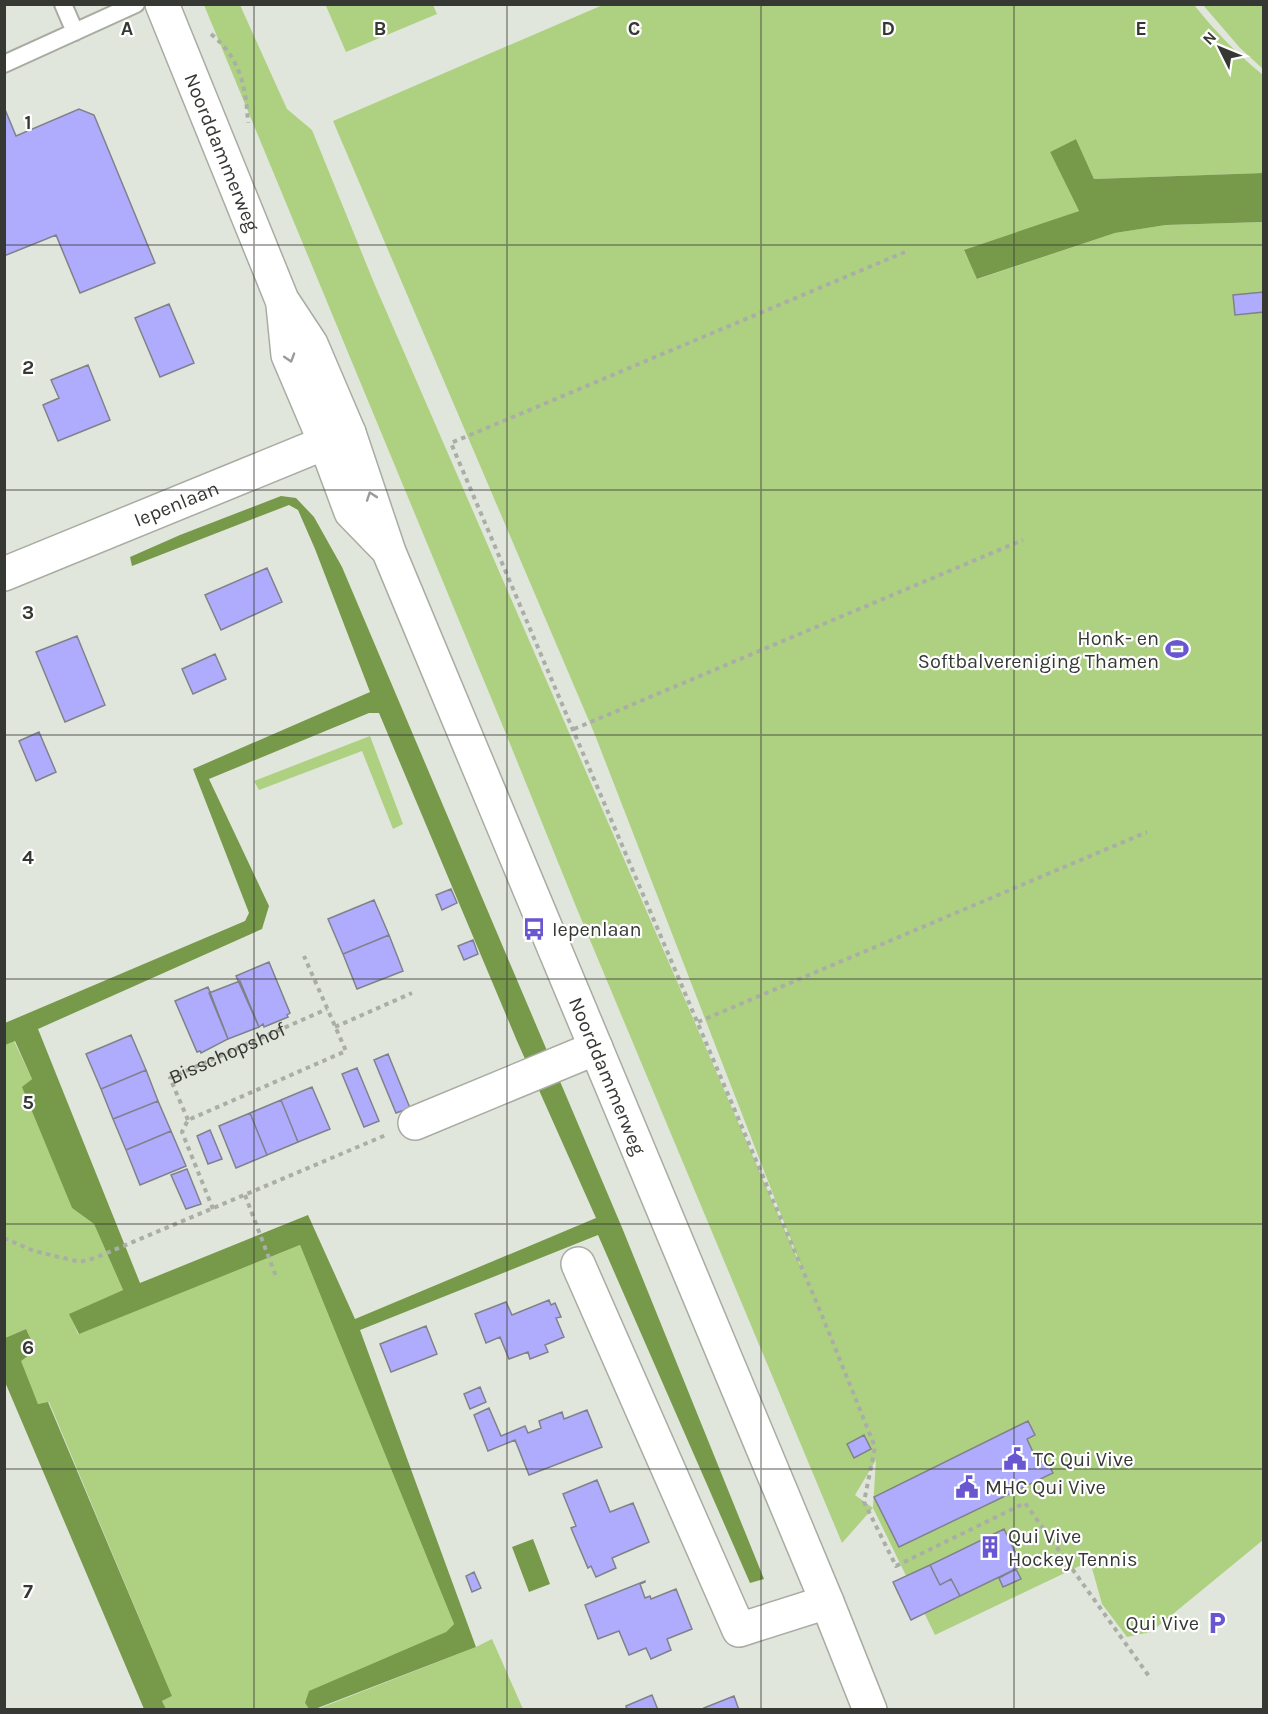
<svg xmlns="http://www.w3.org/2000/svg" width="1268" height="1714" font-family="Karla,sans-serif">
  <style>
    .green { fill: #add181; fill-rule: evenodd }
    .water { fill: #77994a; fill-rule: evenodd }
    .building { fill: #afacfd; stroke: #81818b; stroke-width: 1.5 }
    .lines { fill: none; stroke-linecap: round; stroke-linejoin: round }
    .service-casing { stroke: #a8aca3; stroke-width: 20 }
    .minor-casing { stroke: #a8aca3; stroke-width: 36 }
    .tertiary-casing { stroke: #a8aca3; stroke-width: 36 }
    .path { stroke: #aaaea6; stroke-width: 4; stroke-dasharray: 4.5 4.5; stroke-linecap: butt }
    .service { stroke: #fff; stroke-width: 16 }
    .minor { stroke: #fff; stroke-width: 33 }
    .tertiary { stroke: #fff; stroke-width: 33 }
    .oneway { stroke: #9a9c9a }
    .grid { fill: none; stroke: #363834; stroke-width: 1.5; stroke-opacity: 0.55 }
    .labels { text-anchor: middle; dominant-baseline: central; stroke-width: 4.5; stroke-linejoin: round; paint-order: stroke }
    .street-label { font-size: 20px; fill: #363834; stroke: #fff }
    .poi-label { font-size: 20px; fill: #363834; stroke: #fff; text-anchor: start }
    .grid-label { font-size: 20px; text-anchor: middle; font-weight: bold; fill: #363834; stroke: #fff; stroke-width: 4.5; stroke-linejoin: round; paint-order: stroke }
  </style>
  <rect width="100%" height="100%" fill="#e0e6db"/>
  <path class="green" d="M330 4 433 5 437 14 346 52 326 6Z
    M605 4 1194 5C1215 31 1237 54 1263 75V173L1094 179 1076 139 1050 152 1079 211 964 251 978 279 1115 233 1166 225 1263 222V1540L1151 1632 1127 1637 1102 1604 1090 1561 935 1635 873 1508 842 1543 577 909 504 729 204 5H240L287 109 312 130 374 283 804 1274 595 735 333 121ZM876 1460 873 1507V1508L855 1495Z
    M1203 5H1263V69L1240 48Z
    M370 736 403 824 393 829 362 751 259 790 254 781Z
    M14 1041 32 1079 23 1087 72 1208 94 1224 123 1290 70 1314 78 1334 300 1245 454 1624 446 1632 305 1703 309 1709H166L162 1701 172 1696 49 1402 38 1404 20 1361 36 1350 26 1329 5 1338 4 1045Z
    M492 1639 523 1709 315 1710 476 1647Z"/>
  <path class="water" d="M1076 139 1094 179 1263 173V222L1166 225 1115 233 977 279 964 250 1079 211 1050 152Z
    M281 496 296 498 314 517 342 567 623 1230 764 1579 750 1583 598 1235 360 1330 476 1647 315 1709H309L305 1703 309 1691 446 1632 454 1624 300 1245 79 1334 69 1314 123 1290 94 1224 72 1208 22 1087 32 1079 15 1041 5 1045V1023L245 921 249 913 193 769 370 692 315 549 298 510 289 505 132 566 130 557 180 535ZM369 713H379L517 1041 596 1218 355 1319 308 1215 140 1283 38 1029 262 929 269 906 209 779Z
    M26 1329 36 1350 21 1361 38 1404 48 1402 172 1696 162 1701 166 1709H144L5 1382V1338Z
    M533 1539 550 1584 529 1592 512 1547Z"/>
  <path class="building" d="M4 107 16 136 79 109 94 115 155 263 80 293 56 235 4 256Z
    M1264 292V312L1235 315 1233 295Z
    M169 304 194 363 160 377 135 318Z
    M88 365 110 420 58 441 43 405 59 398 51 380Z
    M267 568 282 602 221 630 205 595Z
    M77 636 105 705 65 722 36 652Z
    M215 654 226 679 193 694 182 669Z
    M39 732 56 772 36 781 19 741Z
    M451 889 457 903 442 910 436 895Z
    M374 900 389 935 343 954 328 919Z
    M389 935 403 971 357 989 343 954Z
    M473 940 478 954 464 960 458 946Z
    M269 962 290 1013 287 1015 288 1017 264 1027 263 1024 259 1027 236 976Z
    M240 981 259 1027 228 1039 209 993Z
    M208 987 228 1039 201 1053 200 1051 197 1052 175 1001Z
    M131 1035 146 1070 101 1089 86 1054Z
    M388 1054 410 1108 396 1113 374 1060Z
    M357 1068 379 1121 364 1127 342 1074Z
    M146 1070 158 1101 113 1119 101 1089Z
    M312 1087 330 1129 298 1142 281 1100Z
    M281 1100 298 1142 267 1155 250 1113Z
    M158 1101 171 1131 126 1150 113 1119Z
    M250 1113 267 1155 236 1168 219 1126Z
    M210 1130 222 1159 208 1164 197 1136Z
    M171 1131 186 1166 140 1185 126 1150Z
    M187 1169 201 1204 186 1209 171 1175Z
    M549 1300 551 1305 555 1303 561 1317 556 1318 564 1337 545 1345 548 1352 530 1359 528 1352 509 1359 500 1337 486 1343 475 1314 506 1302 512 1315Z
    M426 1326 437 1354 391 1372 380 1344Z
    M480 1387 486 1402 470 1409 464 1394Z
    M489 1408 501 1436 525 1426 528 1433 541 1428 539 1421 562 1412 564 1419 587 1410 602 1447 529 1475 515 1440 488 1451 474 1415Z
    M1028 1421 1035 1435 1027 1439 1038 1463 1046 1459 1053 1473 899 1547 874 1497Z
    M864 1435 871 1449 854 1458 847 1444Z
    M597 1480 610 1512 633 1503 649 1542 612 1558 616 1568 596 1577 591 1566 588 1568 571 1528 576 1526 563 1494Z
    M1004 1529 1022 1566 960 1596 951 1579 940 1585 930 1565Z
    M930 1565 940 1585 951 1579 960 1596 911 1620 893 1582Z
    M1016 1569 1021 1579 1003 1587 999 1578Z
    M474 1572 481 1588 472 1592 466 1576Z
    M645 1581V1582L640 1584 645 1598 650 1596 651 1599 676 1589 692 1629 667 1639 671 1650 651 1659 646 1648 629 1655 619 1631 598 1639 585 1605Z
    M652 1695 658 1710H627L626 1706Z
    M734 1696 739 1710H705L704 1708Z"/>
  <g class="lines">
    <g class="service-casing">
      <path id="service" d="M63 4 75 32
        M4 64 136 4"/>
    </g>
    <g class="minor-casing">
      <g id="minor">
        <path id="s2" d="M4 574 349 433"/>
        <path d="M415 1123 596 1048"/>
        <path d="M578 1264 739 1630 827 1602"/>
      </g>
    </g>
    <g class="tertiary-casing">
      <g id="tertiary">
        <path id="s3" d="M162 4 282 300 311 344 349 433 389 552 827 1602 870 1710"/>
        <path d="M283 305 288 355 325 442 351 512 384 546"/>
      </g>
    </g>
    <g class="path">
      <path d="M211 34C240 58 246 86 248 123"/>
      <path d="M905 252 451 443 821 1313 875 1447 864 1502 896 1566 1025 1503 1151 1679"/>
      <path d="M574 729 1023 540"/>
      <path d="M698 1022 1147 832"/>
      <path d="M335 1027 412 993"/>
      <path id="s1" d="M188 1120 170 1078 327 1009"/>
      <path d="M245 1195 277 1279"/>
      <path d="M213 1209 182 1132 188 1120 346 1051 304 956"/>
      <path d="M4 1238 34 1251 80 1262 95 1258 386 1135"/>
    </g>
    <use href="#service" class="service"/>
    <use href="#minor" class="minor"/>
    <use href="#tertiary" class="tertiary"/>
  </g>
  <defs><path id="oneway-chevron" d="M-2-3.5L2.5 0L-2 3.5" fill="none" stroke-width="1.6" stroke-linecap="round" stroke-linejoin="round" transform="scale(1.5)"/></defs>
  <g class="oneway">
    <use href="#oneway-chevron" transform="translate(290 358) rotate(73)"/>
    <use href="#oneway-chevron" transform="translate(371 496) rotate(-109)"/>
  </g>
  <path class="grid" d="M254 4V1710M507 4V1710M761 4V1710M1014 4V1710M4 245H1264M4 490H1264M4 735H1264M4 979H1264M4 1224H1264M4 1469H1264"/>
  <defs>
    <g id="stadium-bare" transform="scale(1.8)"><path d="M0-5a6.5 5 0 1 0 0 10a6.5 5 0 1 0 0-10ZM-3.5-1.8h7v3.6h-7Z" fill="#6857d0" stroke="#fff" stroke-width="2.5" paint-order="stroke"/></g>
    <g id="bus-bare" transform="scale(1.8)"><path d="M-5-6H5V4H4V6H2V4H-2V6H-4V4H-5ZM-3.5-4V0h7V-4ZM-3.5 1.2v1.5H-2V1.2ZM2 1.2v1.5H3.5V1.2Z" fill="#6857d0" stroke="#fff" stroke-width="2.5" paint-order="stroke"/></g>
    <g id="civic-bare" transform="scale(1.8)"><path d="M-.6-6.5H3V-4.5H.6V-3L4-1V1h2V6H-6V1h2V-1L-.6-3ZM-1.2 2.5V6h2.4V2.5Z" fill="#6857d0" stroke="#fff" stroke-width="2.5" paint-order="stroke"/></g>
    <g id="building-bare" transform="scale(1.8)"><path d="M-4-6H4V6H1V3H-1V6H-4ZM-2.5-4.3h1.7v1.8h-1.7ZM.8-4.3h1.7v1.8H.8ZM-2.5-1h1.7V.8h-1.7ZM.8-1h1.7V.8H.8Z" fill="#6857d0" stroke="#fff" stroke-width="2.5" paint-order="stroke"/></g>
    <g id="parking-bare" transform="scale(1.8)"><path d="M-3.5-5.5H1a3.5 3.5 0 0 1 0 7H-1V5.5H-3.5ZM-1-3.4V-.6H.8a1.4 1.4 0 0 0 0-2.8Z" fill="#6857d0" stroke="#fff" stroke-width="2.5" paint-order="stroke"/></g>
  </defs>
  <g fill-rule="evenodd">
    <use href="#stadium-bare" x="1177" y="649"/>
    <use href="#bus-bare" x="534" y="929"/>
    <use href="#civic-bare" x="1015" y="1459"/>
    <use href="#civic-bare" x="967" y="1487"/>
    <use href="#building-bare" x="990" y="1547"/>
    <use href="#parking-bare" x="1217" y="1623"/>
  </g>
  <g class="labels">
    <g class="street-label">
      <text stroke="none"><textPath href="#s3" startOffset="160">Noorddammerweg</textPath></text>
      <text stroke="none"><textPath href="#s2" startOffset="186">Iepenlaan</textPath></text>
      <text stroke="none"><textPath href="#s1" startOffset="108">Bisschopshof</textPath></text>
      <text stroke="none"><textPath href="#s3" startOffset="1162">Noorddammerweg</textPath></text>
    </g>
    <g class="poi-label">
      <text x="1159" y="638" text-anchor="end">Honk- en<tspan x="1159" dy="23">Softbalvereniging Thamen</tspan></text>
      <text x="552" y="929">Iepenlaan</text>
      <text x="1033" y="1459">TC Qui Vive</text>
      <text x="985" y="1487">MHC Qui Vive</text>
      <text x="1008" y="1536">Qui Vive<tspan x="1008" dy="23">Hockey Tennis</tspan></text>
      <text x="1199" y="1623" text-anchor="end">Qui Vive</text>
    </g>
  </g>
  <g class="grid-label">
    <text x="127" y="35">A</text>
    <text x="380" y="35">B</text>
    <text x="634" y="35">C</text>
    <text x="888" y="35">D</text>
    <text x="1141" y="35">E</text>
    <text x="28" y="129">1</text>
    <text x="28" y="374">2</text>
    <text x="28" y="619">3</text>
    <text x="28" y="864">4</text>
    <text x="28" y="1109">5</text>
    <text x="28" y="1354">6</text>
    <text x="28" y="1598">7</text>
  </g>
  <rect width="1268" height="1714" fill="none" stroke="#363834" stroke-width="12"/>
  <g transform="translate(1220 48) rotate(313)" stroke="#ffffff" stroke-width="4.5" paint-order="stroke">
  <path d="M0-4.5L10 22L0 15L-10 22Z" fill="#363834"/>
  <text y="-9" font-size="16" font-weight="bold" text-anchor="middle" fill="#363834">N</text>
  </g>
</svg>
